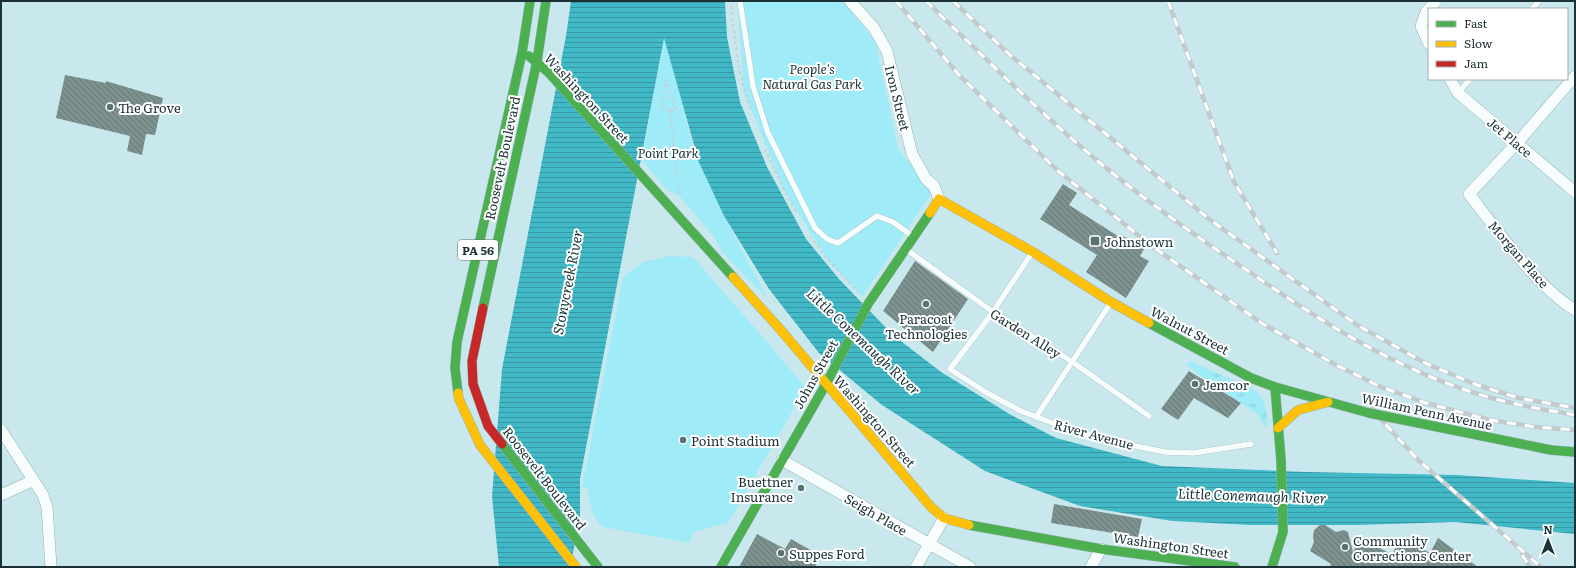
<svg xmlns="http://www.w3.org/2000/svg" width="1576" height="568" font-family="Literata,serif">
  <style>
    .grass { fill: url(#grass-tufts) }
    .green { fill: #9febf7 }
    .water { fill: url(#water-rules) }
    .building { fill: url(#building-back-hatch) }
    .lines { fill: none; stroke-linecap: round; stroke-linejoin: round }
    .lane-casing { stroke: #99b1b5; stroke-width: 6 }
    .street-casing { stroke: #99b1b5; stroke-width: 12 }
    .fast-casing { stroke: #99b1b5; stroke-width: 10 }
    .slow-casing { stroke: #99b1b5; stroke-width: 10 }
    .jam-casing { stroke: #99b1b5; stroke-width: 10 }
    .path { stroke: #c7d0d2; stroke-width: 2; stroke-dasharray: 3 3; stroke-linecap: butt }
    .lane { stroke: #f7fcfc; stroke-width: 5.5 }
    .street { stroke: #f7fcfc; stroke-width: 11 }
    .fast { stroke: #4caf50; stroke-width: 9 }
    .slow { stroke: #ffc107; stroke-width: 9 }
    .jam { stroke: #c62828; stroke-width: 9 }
    .rail-casing { stroke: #c1cacc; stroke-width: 4.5 }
    .rail { stroke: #fff; stroke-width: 3; stroke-dasharray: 9; stroke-linecap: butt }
    .fast-bridge-casing { stroke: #99b1b5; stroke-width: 10; stroke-linecap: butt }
    .fast-bridge { stroke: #4caf50; stroke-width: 9 }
    .poi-dot { fill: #597276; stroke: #fff; stroke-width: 1.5 }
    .labels { text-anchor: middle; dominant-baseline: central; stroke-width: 4; stroke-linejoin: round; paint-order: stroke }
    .shield { fill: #fff; stroke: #607072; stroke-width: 1 }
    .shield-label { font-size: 12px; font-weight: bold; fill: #1c3236 }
    .park-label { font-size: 13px; font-style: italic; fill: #193438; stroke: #fff }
    .street-label { font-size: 13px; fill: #1c3236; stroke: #fff }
    .poi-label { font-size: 13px; fill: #1c3236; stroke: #fff; text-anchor: start }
    .water-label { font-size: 14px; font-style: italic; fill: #183438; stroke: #fff }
  </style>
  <defs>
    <pattern id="grass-tufts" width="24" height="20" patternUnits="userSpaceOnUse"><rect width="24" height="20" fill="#9febf7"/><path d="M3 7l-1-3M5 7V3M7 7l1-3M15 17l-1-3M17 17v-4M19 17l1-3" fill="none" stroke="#88cad4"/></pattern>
    <pattern id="water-rules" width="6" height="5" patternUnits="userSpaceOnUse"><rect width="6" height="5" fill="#41b9c6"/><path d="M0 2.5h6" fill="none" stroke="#3697a2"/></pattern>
    <pattern id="building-back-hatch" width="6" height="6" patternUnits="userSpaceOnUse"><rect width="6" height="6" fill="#7d918e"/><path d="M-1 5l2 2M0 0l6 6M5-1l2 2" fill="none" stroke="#667775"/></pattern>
  </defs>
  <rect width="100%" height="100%" fill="#c9e8ed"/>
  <path class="grass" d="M1190 361 1253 389C1266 398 1267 410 1268 425L1265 427 1257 414 1186 365Z"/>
  <path class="green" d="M737 1H844L876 43 898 149 933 191 862 297 826 258 783 188 744 92Z
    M664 37 695 154 724 216 768 299 722 252 713 235 680 197 665 188 642 160Z
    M669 256 693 257 804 385 803 393 728 523 693 532 689 543 603 527C592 519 589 501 588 488L582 487 623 277 643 262Z"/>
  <path class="water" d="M571 1H725L727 37 740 102 767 167 806 239 839 279 893 335 941 372 1011 415 1056 438 1162 466 1306 472 1457 475 1575 483V534L1455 522 1357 525H1251L1172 521 1080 506 985 471 882 405 819 353 769 289 724 216 695 154 698 159 664 38 580 479V519L570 567H499L492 496 502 369 566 36Z"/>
  <path class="building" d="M65 75 106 83V81L163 98 155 135 146 134 142 155 127 151 130 136 56 118Z
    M1063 184 1077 193 1069 205 1121 238 1123 236 1144 249 1140 256 1149 261 1126 298 1086 272 1097 255 1040 219Z
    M915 261 968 299 933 352 883 311Z
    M1189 371 1241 403 1228 418 1194 398 1178 420 1161 409Z
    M1054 504 1142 519 1138 537 1051 523Z
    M1320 525H1325L1336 532 1344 530 1348 532 1353 552 1361 537 1392 555 1397 545 1399 547 1404 539 1430 553 1438 538 1478 567H1330L1331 564 1310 551 1314 542 1313 537 1314 530Z
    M757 534 785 549 791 539 821 556 815 567H739Z"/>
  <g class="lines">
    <g class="lane-casing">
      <path id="lane" d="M740 1 753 86 768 133 815 228 827 239 838 243 877 216 893 222 911 235
        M1532 9 1539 1
        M1458 93 1470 79
        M907 250 993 312 1071 361 1149 416
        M1031 254 993 312 950 369 987 393 1023 412 1077 432 1121 443 1165 452 1193 453 1251 444
        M1036 417 1110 304"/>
    </g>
    <g class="street-casing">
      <path id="street" d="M850 1 874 28 887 51 912 154 926 179 934 186 939 199
        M1429 44 1421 26 1426 12 1436 1
        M1575 76 1517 143 1469 194C1498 231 1535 285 1575 310
        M1450 79 1458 93 1575 192
        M1 430 43 495 47 507 51 567
        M782 460 970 567
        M1 495 32 481
        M916 567 944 518
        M1091 567 1101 549"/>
    </g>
    <g class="fast-casing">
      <path id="fast" d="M529 56 548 72 733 277
        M483 308 537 61 546 1
        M1149 323 1251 378 1275 387 1369 413
        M458 393 455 368 457 342 522 53 530 1
        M502 444 598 567
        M969 525 1101 549 1235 567
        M721 567 826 384 868 304 930 213
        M1272 567 1283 532 1281 460 1275 387"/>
    </g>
    <g class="slow-casing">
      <path id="slow" d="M930 213 939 199 1033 252 1111 302 1149 323
        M733 277 779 328 931 507 944 518 969 525
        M458 393 459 399 480 445 576 567
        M1278 428 1298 410 1328 402"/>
    </g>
    <g class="jam-casing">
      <path id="jam" d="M483 308 472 361 473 384 488 426 502 444"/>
    </g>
    <path class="path" d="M731 6C735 41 738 77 751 110
      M670 111 661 108 666 80 676 110 670 111 679 197
      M765 149 783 188 797 213
      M810 236 826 258 858 292"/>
    <use href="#lane" class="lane"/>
    <use href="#street" class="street"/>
    <use href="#fast" class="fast"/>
    <use href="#slow" class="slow"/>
    <use href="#jam" class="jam"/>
    <g class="rail-casing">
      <path id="rail" d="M896 1 959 75 1058 171 1153 247 1263 324 1336 365 1381 387 1426 403 1490 420 1536 427 1575 430
        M926 1C986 59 1046 119 1111 172 1156 208 1203 241 1251 273 1320 321 1395 368 1475 393 1508 404 1541 409 1575 415
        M953 1 1010 55 1209 219 1357 325 1427 364 1477 385 1519 398 1575 408
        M1168 1 1234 182 1277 253
        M1365 395 1378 416 1418 460 1541 567
        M1522 555 1530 567"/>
    </g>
    <use href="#rail" class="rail"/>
    <g class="fast-bridge-casing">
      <path id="fast-bridge" d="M1369 413 1551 450 1575 452"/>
    </g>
    <use href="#fast-bridge" class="fast-bridge"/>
  </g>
  <g class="poi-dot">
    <circle cx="110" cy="107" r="4"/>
    <rect x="1090" y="236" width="10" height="10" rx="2"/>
    <circle cx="926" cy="304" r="4"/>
    <circle cx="1195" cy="384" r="4"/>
    <circle cx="683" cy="440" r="4"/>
    <circle cx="801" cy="488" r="4"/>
    <circle cx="1345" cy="547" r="4"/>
    <circle cx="781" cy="553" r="4"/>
  </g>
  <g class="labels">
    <rect class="shield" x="458" y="240" width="40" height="20" rx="3"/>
    <g class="shield-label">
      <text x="478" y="250">PA 56</text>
    </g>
    <g class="park-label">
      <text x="812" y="68">People's<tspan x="812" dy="15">Natural Gas Park</tspan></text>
      <text x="668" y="152">Point Park</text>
    </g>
    <g class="street-label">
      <text transform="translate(587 98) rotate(47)">Washington Street</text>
      <text transform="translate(898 98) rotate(76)">Iron Street</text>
      <text transform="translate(1510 137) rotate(40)">Jet Place</text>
      <text transform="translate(502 158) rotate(-78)">Roosevelt Boulevard</text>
      <text transform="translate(1519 254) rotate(49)">Morgan Place</text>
      <text transform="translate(1190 330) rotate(28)">Walnut Street</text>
      <text transform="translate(1026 333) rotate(32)">Garden Alley</text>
      <text transform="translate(815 374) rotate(-61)">Johns Street</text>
      <text transform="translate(1427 411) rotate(12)">William Penn Avenue</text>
      <text transform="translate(875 421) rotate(49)">Washington Street</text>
      <text transform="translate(1094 434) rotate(15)">River Avenue</text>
      <text transform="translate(545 478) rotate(52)">Roosevelt Boulevard</text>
      <text transform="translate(876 514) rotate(30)">Seigh Place</text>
      <text transform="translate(1171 545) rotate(8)">Washington Street</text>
    </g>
    <g class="poi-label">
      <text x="118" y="107">The Grove</text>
      <text x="1104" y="241">Johnstown</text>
      <text x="926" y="318" text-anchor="middle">Paracoat<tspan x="926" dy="15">Technologies</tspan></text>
      <text x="1203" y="384">Jemcor</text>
      <text x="691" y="440">Point Stadium</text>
      <text x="793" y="481" text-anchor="end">Buettner<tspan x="793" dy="15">Insurance</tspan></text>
      <text x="1353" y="540">Community<tspan x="1353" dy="15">Corrections Center</tspan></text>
      <text x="789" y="553">Suppes Ford</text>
    </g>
    <g class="water-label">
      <text transform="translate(567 282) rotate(-79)">Stonycreek River</text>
      <text transform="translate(864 341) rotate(43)">Little Conemaugh River</text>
      <text transform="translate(1252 495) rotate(2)">Little Conemaugh River</text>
    </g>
  </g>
  <rect width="1576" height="568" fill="none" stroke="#1c3236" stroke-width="4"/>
  <rect x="1428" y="8" width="140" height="72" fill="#ffffff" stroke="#a4adaf"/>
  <rect x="1436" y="21" width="20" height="6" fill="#4caf50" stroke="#a4adaf"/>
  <text x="1464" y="28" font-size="12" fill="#1c3236">Fast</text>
  <rect x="1436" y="41" width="20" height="6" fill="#ffc107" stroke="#a4adaf"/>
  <text x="1464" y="48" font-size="12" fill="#1c3236">Slow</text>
  <rect x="1436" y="61" width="20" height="6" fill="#c62828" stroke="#a4adaf"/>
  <text x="1464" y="68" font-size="12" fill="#1c3236">Jam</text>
  <g transform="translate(1548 540)" stroke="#ffffff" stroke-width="3" paint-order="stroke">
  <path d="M0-3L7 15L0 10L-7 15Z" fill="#1c3236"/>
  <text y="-6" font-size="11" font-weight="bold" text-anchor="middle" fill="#1c3236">N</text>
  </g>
</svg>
